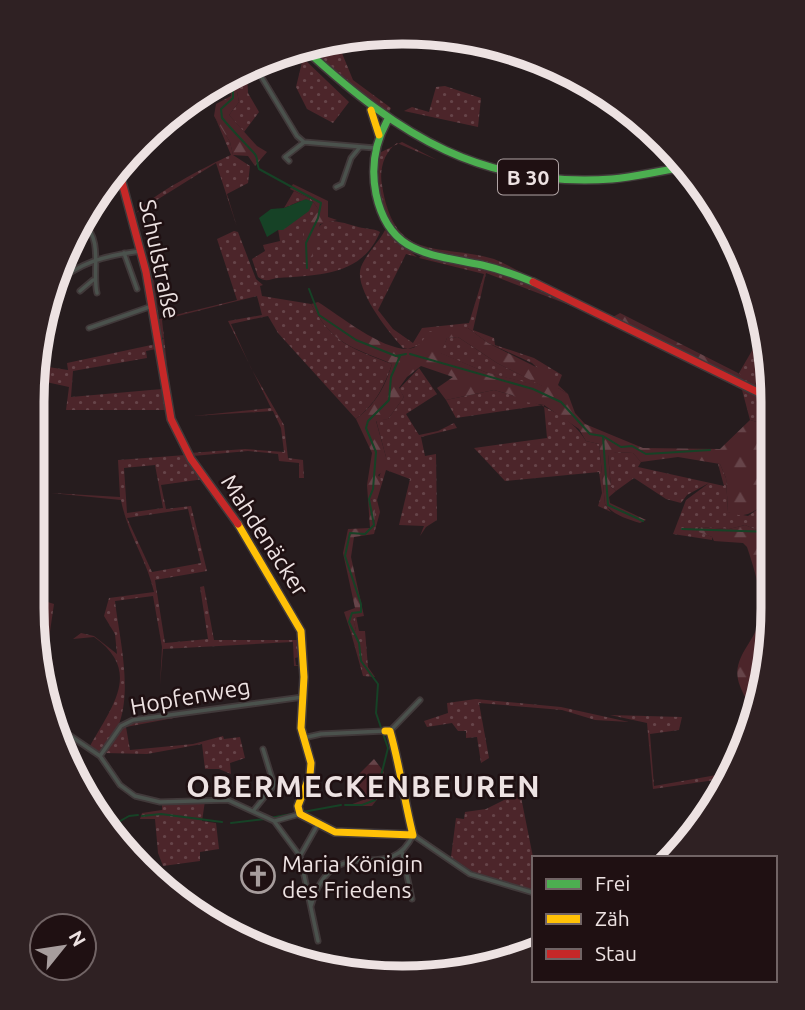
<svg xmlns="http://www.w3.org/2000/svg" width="805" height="1010" font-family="Ubuntu,sans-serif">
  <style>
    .grass { fill: url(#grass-dots); fill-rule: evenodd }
    .forest { fill: url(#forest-firs); fill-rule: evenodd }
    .water { fill: #164226 }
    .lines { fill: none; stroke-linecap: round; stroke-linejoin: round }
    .stream { stroke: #164226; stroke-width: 2 }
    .street-casing { stroke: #41393a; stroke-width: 7 }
    .fast-casing { stroke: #41393a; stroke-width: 10 }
    .slow-casing { stroke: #41393a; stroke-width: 10 }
    .jam-casing { stroke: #41393a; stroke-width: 10 }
    .street { stroke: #4b524d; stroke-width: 3.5 }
    .fast { stroke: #4caf50; stroke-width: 7 }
    .slow { stroke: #ffc107; stroke-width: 7 }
    .jam { stroke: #c62828; stroke-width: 7 }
    .labels { text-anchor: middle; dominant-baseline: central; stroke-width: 5; stroke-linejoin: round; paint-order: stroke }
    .shield { fill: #1f1012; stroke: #afa3a4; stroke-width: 2 }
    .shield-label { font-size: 21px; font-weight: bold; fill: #ede2e2 }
    .street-label { font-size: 23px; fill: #ede2e2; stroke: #1f1012 }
    .poi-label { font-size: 23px; fill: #ede2e2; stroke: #1f1012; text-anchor: start }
    .district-label { font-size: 30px; font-weight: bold; letter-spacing: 2px; fill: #ede2e2; stroke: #1f1012 }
    .rim { fill: none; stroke: #ede2e2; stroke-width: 9 }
  </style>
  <defs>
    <pattern id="grass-dots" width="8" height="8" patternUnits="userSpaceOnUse" patternTransform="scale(1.75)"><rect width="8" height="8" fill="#4c252a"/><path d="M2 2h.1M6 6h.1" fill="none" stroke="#664449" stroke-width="1.8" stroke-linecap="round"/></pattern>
    <pattern id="forest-firs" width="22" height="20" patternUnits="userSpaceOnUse" patternTransform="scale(1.75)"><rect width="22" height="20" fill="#4c252a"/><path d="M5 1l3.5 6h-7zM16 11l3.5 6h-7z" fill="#664449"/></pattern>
  </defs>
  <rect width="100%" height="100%" fill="#261c1e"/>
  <path class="grass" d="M337 41 353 80 391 108 389 113C370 112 326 64 310 50Z
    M303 58 349 102 333 123 307 109 296 87Z
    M247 71 248 93 259 112 244 132 229 115 239 102 235 81 239 74Z
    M445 86 481 98 478 127 404 111 412 107 429 112 436 87Z
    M215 117 230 142 233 155 250 166 248 183 227 194 237 227 216 163 136 213C149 196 208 165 231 155Z
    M402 142 437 160 397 143C384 152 379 170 382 185 394 263 438 243 494 259 504 263 514 269 523 273 477 259 392 261 381 202 378 186 379 169 379 153Z
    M294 191 311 199 319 210 309 227 310 263C318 230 311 212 355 226 363 229 374 228 380 232 362 276 319 275 278 278 270 279 266 283 258 277L252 259 265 251 263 245 280 241 278 229 287 226 301 201 284 208Z
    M385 230 417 257 406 254 378 310 393 329 413 343 422 328 469 323 484 274 419 258 421 256C454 266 480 266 510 275V278L514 276 560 297V301L564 299 595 315 486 273 473 330 494 338 495 345 534 358 562 375 558 385 568 394 558 388 532 363 488 343 468 328 408 349 403 348C389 333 353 288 361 267 366 254 379 242 385 230Z
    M234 231 238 232 256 279 263 285 260 286 262 296 311 304C333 344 351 348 392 364 384 387 376 403 356 419L278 333 268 316 231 324 251 368 284 425 288 458 303 460 304 478H299V463L279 461 278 454 248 451 193 456 190 453 245 449 284 452 281 428 273 411 193 416 271 408 228 321 262 315 257 296 162 320 173 417 160 342 164 338 160 337 149 272 154 281 159 319 237 300 217 239Z
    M755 320H763L773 378 772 395 743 381 739 373 757 342Z
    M458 337 497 363 549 389 485 372 440 353 447 338Z
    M156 344V349L146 351 147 358 73 371 71 397 162 389 166 410H66L69 387 37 380 33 375 35 365 68 370 67 363Z
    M419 368 437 394 406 414 419 435 438 431 454 423 457 428 421 437 425 456 436 454 437 520 426 527 420 536 424 526 399 525 410 479 386 470 377 500 380 512 374 534 375 507 371 501 386 457 376 420 388 419 404 397 399 389Z
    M741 386 772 401V432L767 425 750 420Z
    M494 390C526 399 568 410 586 441L599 444 605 504 611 512 598 506 602 493 599 472 505 481 474 448 547 438 544 405 456 418 446 400Z
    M617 452 633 453 641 462 638 467 724 486 718 464H720L726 478 728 512 748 516 770 500 769 535 745 525 729 529 700 527 696 530 712 537V540L673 534 686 500 709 483 687 495 681 503 666 499 634 478 616 491 611 487 608 454Z
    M186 455 204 479 161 485 166 509 191 506 207 571 155 580 165 643 208 639 200 587 204 586 214 640H297L296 622 300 637 299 657 295 658 296 665 300 666H294L293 642 163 649 160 685 162 647 153 596 115 601C120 646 141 718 100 752L90 746C113 705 142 671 94 637L73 639 81 633 94 636 117 654 115 634 104 616 109 598 154 592C147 560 127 533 121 500L51 493 120 497 118 460ZM155 465 163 508 127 513 124 468ZM188 509 201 563 152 572 127 518Z
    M32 597 54 604 47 652 40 669Z
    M356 616 359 631H365L368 667 375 677 363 676 351 633 356 630 353 619Z
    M476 699 561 707 629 722 595 720 562 710 479 703 489 758 481 763 477 737 466 738V731H458L452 723 427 727 424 721 448 713 447 703Z
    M216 710 126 727 130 750 193 744 223 736 224 739 240 737 245 758 230 763 231 774 219 769H205L202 744 147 754 104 753 127 723Z
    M610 715 682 717 679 730 650 734 654 786 728 773 726 778 718 779 719 794 715 780 653 789 647 723Z
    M520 792 534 862V891L479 876 451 857 456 818 464 819 465 812 486 809Z
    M205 801 202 821 216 823 219 849 200 852V861L163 866 158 853 155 819H140L142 813 162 810V804Z"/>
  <path class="forest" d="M239 74 235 81 239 102 229 115 257 146 267 152 255 166 248 156 233 155 230 142 214 116 216 104 231 96 227 78Z
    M293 184 328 201V217L337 220 320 224 310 264 302 262 304 232 319 210 311 199 290 189Z
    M318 302C340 316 381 349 407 349 418 349 423 340 429 332L468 328 488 343 558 378V388L568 394 575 413 585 424 643 448 720 449 750 420 767 425 772 432 770 500C754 511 747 520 728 512L726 478 720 464 678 457 641 462 633 453 617 452 608 455 611 487 616 491 609 497 610 503 646 520 640 523C627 519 613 515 605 504L599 444 586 441 579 429 544 405 525 402 512 395 494 390 446 400 437 388 453 377 421 366 407 377 399 388 404 397 388 419 376 421 386 457 385 470 378 475 381 480 379 491 371 500 375 506 374 534 354 537 351 557 364 616 353 618 356 630 351 633 344 612 355 608 343 553 348 529 370 528 367 485 372 453 356 419C376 404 385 387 392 364 351 346 334 346 311 304ZM458 337 497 363 544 387 485 372 441 353 447 338Z
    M620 313 738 373 743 377 741 380 613 317Z
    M745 525 769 535 766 679 754 708C748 703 743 694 740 686 728 656 760 641 761 611 762 593 753 565 747 547L743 543 714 541 712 537 696 531 700 527 729 529Z
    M374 759 384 772 379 797 372 806H347L366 799 358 788 357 776Z"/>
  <path class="water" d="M306 199 313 202 309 211 283 230H278L267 237 259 218 271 209 284 208Z"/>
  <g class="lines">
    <path class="stream" d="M233 76V98L221 109 222 118C232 130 243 141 254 153 259 158 256 163 259 169L321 203 318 218 306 243 307 268
      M309 289 319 315 356 340 396 356 406 354
      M410 354 533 389 561 402 590 434 603 436 621 447 632 446 646 454 710 450
      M603 437 608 505 643 521
      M682 529 769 532
      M345 805H362L375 800 388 748 376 713 378 684 361 661 359 643 349 622 352 613 361 612V604L345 556 350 533 365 534 374 525 369 499 373 489 376 452 366 428 368 421 389 400 391 377 400 356
      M142 816 161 814 222 822
      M270 818 341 805
      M231 823 265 819
      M108 828 129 816 138 815"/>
    <g class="street-casing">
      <path id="street" d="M256 68 297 136 304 142 375 148
        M289 161 285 157 303 143
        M109 183 121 181
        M336 187 342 184 351 158 360 147
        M84 226C103 237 92 275 97 293
        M124 253 137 289
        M51 286C81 262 103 256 141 251
        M50 287 53 304
        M80 291 93 280
        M89 328 152 306
        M53 724 100 756 120 785 135 796 160 802 228 800 274 821 300 856 318 941
        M390 731 420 700
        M303 738 321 734 384 731
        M100 756 121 726 133 720 303 697
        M254 810 274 785 263 749
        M275 821 300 814
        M402 852 412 899
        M300 856 317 826
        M311 906C334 826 389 888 413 835L470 874 534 893"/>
    </g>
    <g class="fast-casing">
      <path id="fast" d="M307 51C400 136 482 188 612 179 635 177 658 171 681 168
        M387 121C375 143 371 169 376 194 389 255 430 254 482 265 499 269 516 275 533 282"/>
    </g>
    <g class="slow-casing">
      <path id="slow" d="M371 110 379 135
        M238 524 301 631 304 677 301 728 311 763 310 775 298 806 300 814 335 832 413 835C404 800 400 766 390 731H385"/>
    </g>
    <g class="jam-casing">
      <path id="jam" d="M118 167 146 272 171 419 191 459 238 524
        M533 282 772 399"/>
    </g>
    <use href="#street" class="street"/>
    <use href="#fast" class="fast"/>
    <use href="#slow" class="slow"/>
    <use href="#jam" class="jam"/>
  </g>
  <defs>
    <g id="church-ring" transform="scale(1.75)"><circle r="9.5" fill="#1f1012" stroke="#a79d9d" stroke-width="1.5"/><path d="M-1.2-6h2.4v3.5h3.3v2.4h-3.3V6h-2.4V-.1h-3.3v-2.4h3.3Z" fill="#a79d9d"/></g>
  </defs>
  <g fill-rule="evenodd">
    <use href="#church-ring" x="258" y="876"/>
  </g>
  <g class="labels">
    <rect class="shield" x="498" y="159.5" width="60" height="35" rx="5"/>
    <g class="shield-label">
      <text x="528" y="177">B 30</text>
    </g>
    <g class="street-label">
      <text transform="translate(160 259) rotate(78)">Schulstraße</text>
      <text transform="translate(265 535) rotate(57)">Mahdenäcker</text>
      <text transform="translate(190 696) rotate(-10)">Hopfenweg</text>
    </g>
    <g class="poi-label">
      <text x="282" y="863">Maria Königin<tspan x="282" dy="26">des Friedens</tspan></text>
    </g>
    <g class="district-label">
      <text x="364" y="786">OBERMECKENBEUREN</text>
    </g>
  </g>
  <path d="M0 0H805V1010H0ZM402 44H403A358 358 0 0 1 761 402V608A358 358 0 0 1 403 966H402A358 358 0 0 1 44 608V402A358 358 0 0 1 402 44Z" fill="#2f2123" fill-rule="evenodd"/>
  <path class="rim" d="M402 44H403A358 358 0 0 1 761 402V608A358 358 0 0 1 403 966H402A358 358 0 0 1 44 608V402A358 358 0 0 1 402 44Z"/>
  <rect x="532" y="856" width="245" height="126" fill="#1f1012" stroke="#716465" stroke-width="2"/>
  <rect x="546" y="879" width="35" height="10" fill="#4caf50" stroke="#716465" stroke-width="2"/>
  <text x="595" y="891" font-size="21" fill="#ede2e2">Frei</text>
  <rect x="546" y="914" width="35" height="10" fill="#ffc107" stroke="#716465" stroke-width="2"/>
  <text x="595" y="926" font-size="21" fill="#ede2e2">Zäh</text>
  <rect x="546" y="949" width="35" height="10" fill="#c62828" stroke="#716465" stroke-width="2"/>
  <text x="595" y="961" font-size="21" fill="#ede2e2">Stau</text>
  <g transform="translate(63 947) rotate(60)"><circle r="33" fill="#1f1012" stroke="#716465" stroke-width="2"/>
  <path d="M0-5L12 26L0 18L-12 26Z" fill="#a79d9d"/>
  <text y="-10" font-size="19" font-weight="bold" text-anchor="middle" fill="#ede2e2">N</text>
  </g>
</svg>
